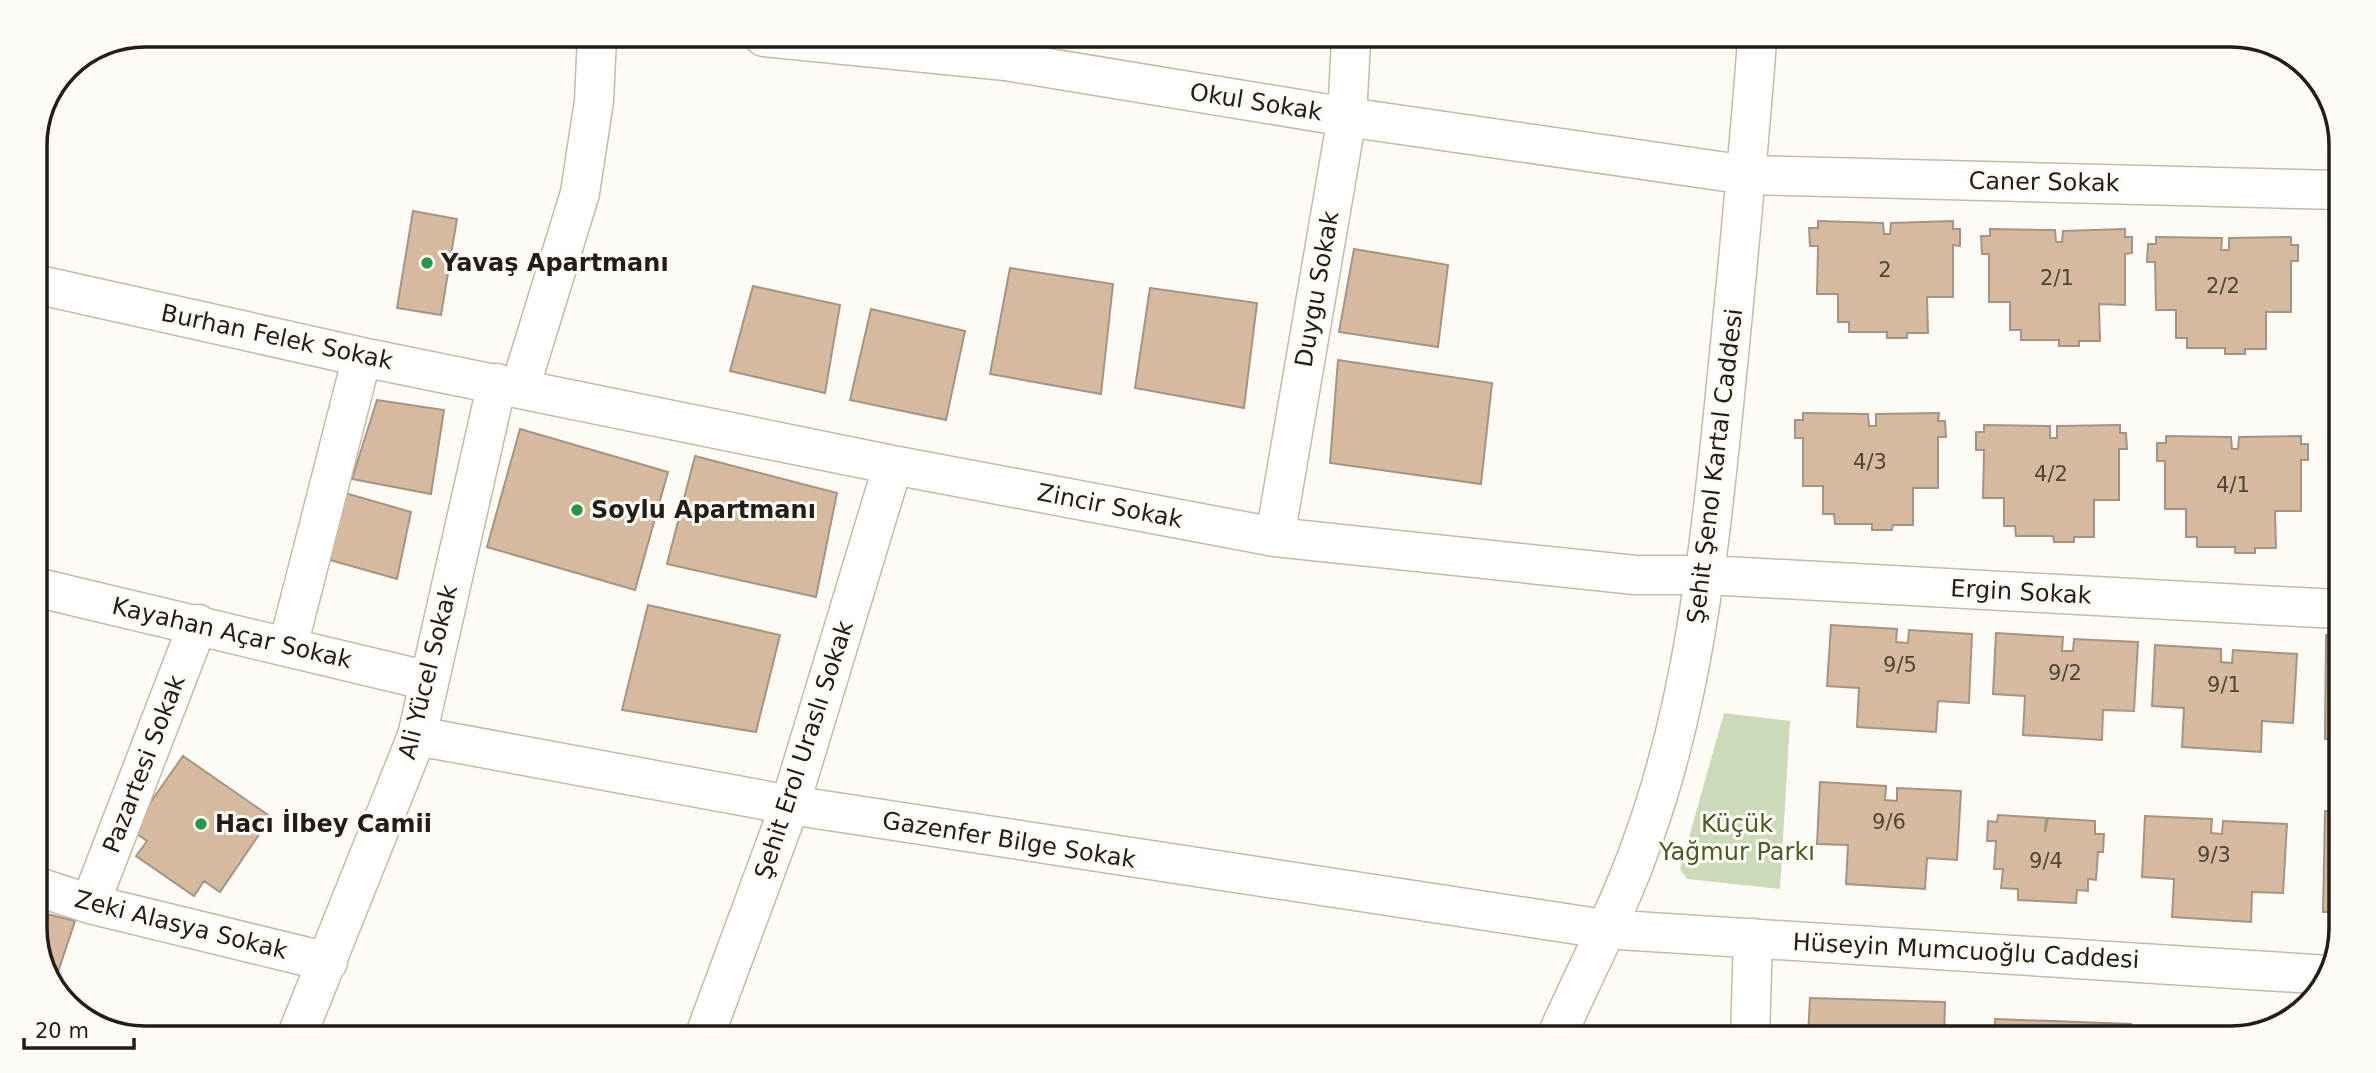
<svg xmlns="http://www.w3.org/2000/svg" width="2376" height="1073" font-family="'DejaVu Sans',sans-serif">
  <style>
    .green { fill: #cddab9 }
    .building { fill: #d6ba9f; stroke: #a59483; stroke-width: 2 }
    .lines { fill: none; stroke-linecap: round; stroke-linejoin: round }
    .minor-casing { stroke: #c7b9a5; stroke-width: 41 }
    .minor { stroke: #fff; stroke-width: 38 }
    .poi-dot { fill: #2a954d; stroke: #fefbf7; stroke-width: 2.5 }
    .labels { text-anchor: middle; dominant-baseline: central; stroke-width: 6; stroke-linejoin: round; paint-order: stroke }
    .number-label { font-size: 21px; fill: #4f4438 }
    .street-label { font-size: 24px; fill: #221d16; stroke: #fefbf7 }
    .poi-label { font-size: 24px; font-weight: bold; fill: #221d16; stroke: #fefbf7; text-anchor: start }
    .park-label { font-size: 24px; fill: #4a5b26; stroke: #fefbf7 }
    .rim { fill: none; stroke: #221d16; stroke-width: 3.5 }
  </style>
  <rect width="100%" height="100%" fill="#fefbf7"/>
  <path class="green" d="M1724 713 1790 721 1780 889 1687 879 1680 869Z"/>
  <path class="building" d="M413 211 457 219 441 315 397 308Z
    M1818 221 1883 223 1884 234H1890L1891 223 1953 221V229H1960V246L1953 245V297H1927L1928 333H1907V338H1887V332H1849V322H1838V294H1817L1818 246H1810L1809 228H1818Z
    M1990 229 2055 230 2056 242H2062L2063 231 2125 229V237H2132V253L2125 254V305L2099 304 2100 341H2079V346H2059V340H2021V330H2010V302H1989V254H1982L1981 236H1990Z
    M2156 237 2222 238 2221 250H2229V238L2291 237V245H2298V261H2291V312H2266V349H2245V354H2225V348H2187V338H2176V310H2156L2155 262H2147L2148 244H2156Z
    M1354 249 1448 265 1438 347 1339 332Z
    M1010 268 1113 284 1101 394 990 374Z
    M753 286 840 305 825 393 730 371Z
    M1150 288 1257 303 1244 408 1135 388Z
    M871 309 965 331 946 420 850 400Z
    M1338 360 1492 383 1481 484 1330 463Z
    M377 400 444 410 431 494 352 479Z
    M1803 413 1868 414 1869 426H1876V414L1939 413 1938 421H1945L1946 437H1938V488H1913V525H1893L1892 530H1872V524H1835L1834 514H1823V486H1803V438H1795V420H1803Z
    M1984 425 2050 426V438H2057V426L2120 425V433H2126L2127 449H2119V500H2094V537H2074V542H2054L2053 536H2016L2015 526H2004V498H1983L1984 450H1976V432H1984Z
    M520 429 668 472 635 590 487 547Z
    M2166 436 2231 437 2232 449H2238L2239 437 2301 436V444H2308V460H2301V511H2275L2276 548H2255V553H2235V547H2197V537H2186V509H2165V461H2157V443H2166Z
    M695 456 837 493 816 597 667 564Z
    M345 493 411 512 397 579 323 558Z
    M648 605 780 635 756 732 622 710Z
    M1831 625 1897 629 1896 642 1908 643 1909 630 1972 634 1969 703 1938 701 1936 732 1857 727 1859 688 1827 686Z
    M1996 633 2063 637 2062 651H2073L2074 639 2138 642 2134 711 2103 710 2102 740 2023 735 2025 696 1993 694Z
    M2326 635 2336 636 2335 739H2325Z
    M2155 645 2221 649V662L2232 663 2233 650 2297 654 2293 723 2262 721 2261 752 2182 747 2184 708 2152 706Z
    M183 756 271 817 220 892 204 881 194 896 136 856 147 841 131 830Z
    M1820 782 1886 786 1885 800 1897 801V788L1961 791 1957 860 1927 858 1925 889 1846 884 1848 845 1817 844Z
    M2325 811H2334L2333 912H2323Z
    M1998 815 2046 818 2045 832 2048 818 2095 821V834H2104L2103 852H2098L2096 880 2088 879V891L2077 890 2076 903 2018 900V889L2001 888 2003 869H1994L1996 841H1987L1988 821 1997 822Z
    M2145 816 2212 819 2211 833 2222 834 2223 821 2287 824 2283 893 2252 892 2251 922 2172 917 2174 879 2142 877Z
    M35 911 75 921 53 987 35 936Z
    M1810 998 1945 1002 1944 1037 1808 1036Z
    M1995 1019 2131 1024V1038L1995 1037Z"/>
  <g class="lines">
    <g class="minor-casing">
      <path id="minor" d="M764 37 1006 61 1347 117 1747 175 2340 190
        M35 284 362 357 893 465 1275 537 1635 575H1707L2336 609
        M520 388 580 193 594 101 597 37
        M1275 537 1347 117 1351 40
        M35 587 429 681
        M288 646 362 357
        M417 736 790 805 1604 929 2329 975
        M35 886 90 904 328 962
        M90 904 198 624
        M299 1030 417 736 497 383
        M706 1032 790 805 893 465
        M1557 1035C1586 970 1621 904 1644 837 1694 698 1709 551 1724 405 1736 284 1748 163 1757 41
        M1750 1036 1753 938"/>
    </g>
    <use href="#minor" class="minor"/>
  </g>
  <g class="poi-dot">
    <circle cx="427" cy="263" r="7"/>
    <circle cx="577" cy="510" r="7"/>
    <circle cx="201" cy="824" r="7"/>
  </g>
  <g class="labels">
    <g class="number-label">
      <text x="1885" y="270">2</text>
      <text x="2057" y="278">2/1</text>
      <text x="2223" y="286">2/2</text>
      <text x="1870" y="462">4/3</text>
      <text x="2051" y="474">4/2</text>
      <text x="2233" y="485">4/1</text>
      <text x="1900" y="665">9/5</text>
      <text x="2065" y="673">9/2</text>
      <text x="2224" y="685">9/1</text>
      <text x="1889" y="822">9/6</text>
      <text x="2214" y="855">9/3</text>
      <text x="2046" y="861">9/4</text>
    </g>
    <g class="street-label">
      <text transform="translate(1256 102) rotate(9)">Okul Sokak</text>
      <text transform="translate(2044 182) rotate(1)">Caner Sokak</text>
      <text transform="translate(1317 289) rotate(-80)">Duygu Sokak</text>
      <text transform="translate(277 337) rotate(12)">Burhan Felek Sokak</text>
      <text transform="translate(1715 466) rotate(-83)">Şehit Şenol Kartal Caddesi</text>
      <text transform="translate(1110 506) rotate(11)">Zincir Sokak</text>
      <text transform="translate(2021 592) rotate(3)">Ergin Sokak</text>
      <text transform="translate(232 633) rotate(13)">Kayahan Açar Sokak</text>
      <text transform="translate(428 672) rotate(-76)">Ali Yücel Sokak</text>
      <text transform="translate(804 750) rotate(-72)">Şehit Erol Uraslı Sokak</text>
      <text transform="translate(144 764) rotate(-69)">Pazartesi Sokak</text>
      <text transform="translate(1009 840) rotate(9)">Gazenfer Bilge Sokak</text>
      <text transform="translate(181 925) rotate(14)">Zeki Alasya Sokak</text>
      <text transform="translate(1966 951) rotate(3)">Hüseyin Mumcuoğlu Caddesi</text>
    </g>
    <g class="poi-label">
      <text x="441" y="263">Yavaş Apartmanı</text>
      <text x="591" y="510">Soylu Apartmanı</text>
      <text x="215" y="824">Hacı İlbey Camii</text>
    </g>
    <g class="park-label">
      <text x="1737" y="824">Küçük<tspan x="1737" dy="28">Yağmur Parkı</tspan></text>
    </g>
  </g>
  <path d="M0 0H2376V1073H0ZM145 47H2231A98 98 0 0 1 2329 145V928A98 98 0 0 1 2231 1026H145A98 98 0 0 1 47 928V145A98 98 0 0 1 145 47Z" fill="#fefbf7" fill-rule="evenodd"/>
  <path class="rim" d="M145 47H2231A98 98 0 0 1 2329 145V928A98 98 0 0 1 2231 1026H145A98 98 0 0 1 47 928V145A98 98 0 0 1 145 47Z"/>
  <path d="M24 1038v10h110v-10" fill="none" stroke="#221d16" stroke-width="3.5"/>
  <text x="35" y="1038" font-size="21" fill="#221d16" stroke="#fefbf7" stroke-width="5" paint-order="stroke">20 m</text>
</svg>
